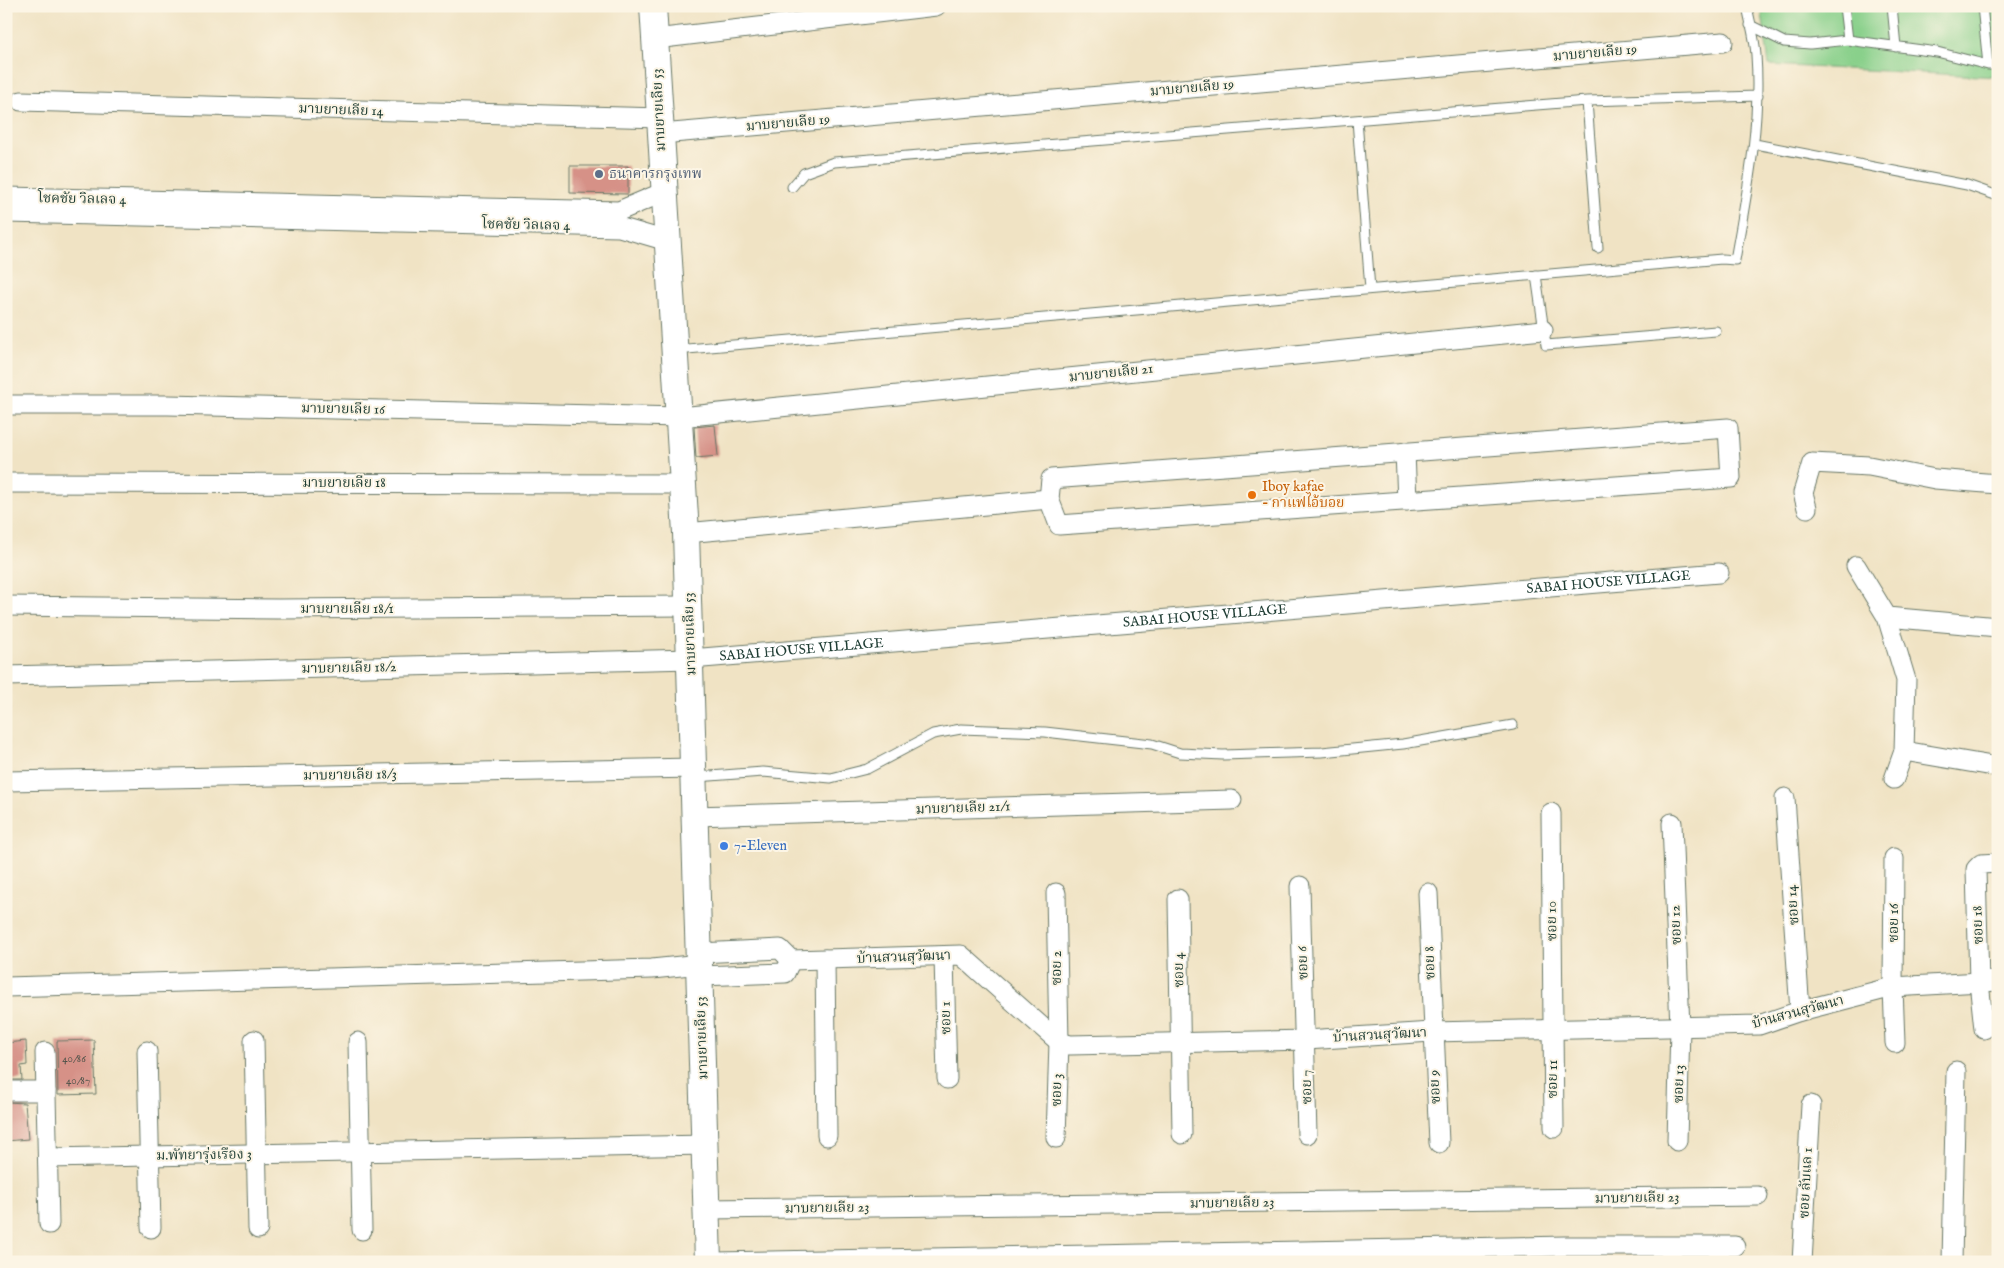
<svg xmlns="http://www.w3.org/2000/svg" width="2004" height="1268" font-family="'IM FELL English','Noto Serif Thai',serif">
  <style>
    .green { fill: #89d08b; stroke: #548660 }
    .building { fill: #d69187 }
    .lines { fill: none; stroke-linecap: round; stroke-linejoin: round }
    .lane-casing { stroke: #687766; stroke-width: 11 }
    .street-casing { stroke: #687766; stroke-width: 21 }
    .secondary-casing { stroke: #687766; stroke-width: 28 }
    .lane { stroke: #fff; stroke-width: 9 }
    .street { stroke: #fff; stroke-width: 19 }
    .secondary { stroke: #fff; stroke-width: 26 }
    .service-dot { fill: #5c6f8a; stroke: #fcf5e5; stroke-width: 2 }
    .food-dot { fill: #e8710a; stroke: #fcf5e5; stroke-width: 2 }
    .shop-dot { fill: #3f7fe0; stroke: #fcf5e5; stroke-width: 2 }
    .labels { text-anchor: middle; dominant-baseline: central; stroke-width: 4; stroke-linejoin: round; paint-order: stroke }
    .number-label { font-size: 11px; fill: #4d5249 }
    .street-label { font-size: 14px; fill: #1f3d34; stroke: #fcf5e5 }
    .service-label { font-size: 14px; fill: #4e5e75; stroke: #fcf5e5; text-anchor: start }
    .food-label { font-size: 14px; fill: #c56008; stroke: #fcf5e5; text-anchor: start }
    .shop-label { font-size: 14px; fill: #366cbe; stroke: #fcf5e5; text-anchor: start }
  </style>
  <rect width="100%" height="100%" fill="#fcf5e5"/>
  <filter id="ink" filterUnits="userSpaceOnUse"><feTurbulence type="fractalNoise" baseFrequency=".02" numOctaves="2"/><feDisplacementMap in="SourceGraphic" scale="10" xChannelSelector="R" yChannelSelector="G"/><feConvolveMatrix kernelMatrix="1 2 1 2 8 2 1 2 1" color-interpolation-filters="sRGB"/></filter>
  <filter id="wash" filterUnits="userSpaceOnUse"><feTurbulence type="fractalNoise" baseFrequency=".0096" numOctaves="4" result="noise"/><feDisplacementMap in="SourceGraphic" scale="20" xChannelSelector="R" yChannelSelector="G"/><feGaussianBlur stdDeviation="1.12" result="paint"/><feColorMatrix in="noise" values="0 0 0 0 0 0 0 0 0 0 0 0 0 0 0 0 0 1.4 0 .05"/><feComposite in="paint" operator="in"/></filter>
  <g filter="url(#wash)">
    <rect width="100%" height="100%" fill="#f0e3c4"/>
    <path class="green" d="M1761 6H1998V77L1769 65Z"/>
    <g id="blocks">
      <path class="building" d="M570 166H628V194L570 193Z
        M715 425 718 456 696 458 694 427Z
        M94 1040 96 1094 58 1095 57 1041Z
        M26 1041 27 1065 21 1066 22 1080H6V1043Z
        M6 1102 25 1103 28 1139 6 1141Z"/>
    </g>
  </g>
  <g filter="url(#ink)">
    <use href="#blocks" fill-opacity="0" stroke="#687766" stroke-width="1"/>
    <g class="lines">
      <g class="lane-casing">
        <path id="lane" d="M1844 6 1848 40
          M1892 6 1896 47
          M1982 6 1988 65
          M1750 25 1784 42 1810 44 1848 40 1937 52 1988 65H1998
          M1587 101 1598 248
          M1357 120 1370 289
          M1755 144 1967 185 1998 196
          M792 187 804 173 834 162 1587 101 1758 96
          M1536 275 1546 345 1716 331
          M676 350 1722 259 1735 260C1747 192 1761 125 1756 55 1755 39 1750 22 1747 6
          M697 777 763 772 831 778 867 769 933 734 961 729 1045 732 1152 744 1180 753 1223 755 1322 752 1403 744 1513 725"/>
      </g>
      <g class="street-casing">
        <g id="street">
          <path d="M655 39 936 6"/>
          <path d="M21 101 661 118"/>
          <path d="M661 134 1723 42"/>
          <path d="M6 197 619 211 664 192"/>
          <path d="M6 213 619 227 667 241"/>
          <path d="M6 405H168L680 417 1543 330"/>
          <path d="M1728 428 1731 478 1059 525 1049 499 1051 479Z"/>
          <path d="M1405 452 1407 501"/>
          <path d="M6 483 682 484"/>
          <path d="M1807 508 1803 493 1812 463 1869 466 1935 479 1998 484"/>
          <path d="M686 533 1049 499"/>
          <path d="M1856 566 1887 617 1906 680 1904 751 1894 779"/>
          <path d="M6 606 278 609 688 606"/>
          <path d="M1887 617 1998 627"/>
          <path id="s1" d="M6 676 691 659 1719 573"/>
          <path d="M1904 751 1998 767"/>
          <path d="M6 781 694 768"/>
          <path d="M1785 798 1800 1011"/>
          <path d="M1551 813 1554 1128"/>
          <path d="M695 816 1232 800"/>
          <path d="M1672 823 1680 1028 1677 1141"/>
          <path d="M1894 858 1893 987 1895 1043"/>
          <path d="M1300 886 1307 1134"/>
          <path d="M1428 893 1439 1143"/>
          <path d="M1178 899 1182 1134"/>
          <path d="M700 953 780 949 791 960 961 955 1059 1042 1070 1045 1306 1040 1432 1032 1759 1025 1800 1011 1893 987 1998 981"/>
          <path d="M944 956 947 1079"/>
          <path d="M825 959 827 1136"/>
          <path d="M700 976 785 973 791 960"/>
          <path d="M6 987 652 969 700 964"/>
          <path d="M1984 1029 1979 982 1976 869 1981 864 1998 863"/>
          <path d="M254 1040 258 1229"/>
          <path d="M358 1042 362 1230"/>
          <path d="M147 1051 151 1228"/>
          <path d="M45 1052 49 1224"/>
          <path d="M6 1091H46"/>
          <path d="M1056 1138 1059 1042 1056 893"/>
          <path d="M48 1158 706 1145"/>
          <path d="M706 1209 1758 1196"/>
          <path d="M715 1262 1565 1246H1735"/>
          <path d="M1802 1262 1811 1105"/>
          <path d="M1952 1262 1956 1071"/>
        </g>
      </g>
      <g class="secondary-casing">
        <path id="secondary" d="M653 6 686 533 708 1262"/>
      </g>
      <use href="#lane" class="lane"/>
      <use href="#street" class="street"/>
      <use href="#secondary" class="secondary"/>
    </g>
  </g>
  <circle class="service-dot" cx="599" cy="174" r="5"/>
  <circle class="food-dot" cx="1252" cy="495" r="5"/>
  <circle class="shop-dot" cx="724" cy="846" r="5"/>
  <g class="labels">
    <g class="number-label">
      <text x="74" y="1059">40/86</text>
      <text x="78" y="1081">40/87</text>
    </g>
    <g class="street-label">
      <text transform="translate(1595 53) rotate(-5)">มาบยายเลีย 19</text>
      <text transform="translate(1192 88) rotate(-5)">มาบยายเลีย 19</text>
      <text transform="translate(341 110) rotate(2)">มาบยายเลีย 14</text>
      <text transform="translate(659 110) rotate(-93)">มาบยายเลีย 53</text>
      <text transform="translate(788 123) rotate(-5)">มาบยายเลีย 19</text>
      <text transform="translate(82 199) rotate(1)">โชคชัย วิลเลจ 4</text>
      <text transform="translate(526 225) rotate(1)">โชคชัย วิลเลจ 4</text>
      <text transform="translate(1111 373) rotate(-6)">มาบยายเลีย 21</text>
      <text transform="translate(343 409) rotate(1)">มาบยายเลีย 16</text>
      <text x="344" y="483">มาบยายเลีย 18</text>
      <text stroke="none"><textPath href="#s1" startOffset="1606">SABAI HOUSE VILLAGE</textPath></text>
      <text x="347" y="609">มาบยายเลีย 18/1</text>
      <text stroke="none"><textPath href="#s1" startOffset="1201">SABAI HOUSE VILLAGE</textPath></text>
      <text transform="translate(690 634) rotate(-92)">มาบยายเลีย 53</text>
      <text stroke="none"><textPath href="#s1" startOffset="796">SABAI HOUSE VILLAGE</textPath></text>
      <text transform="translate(349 668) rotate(-1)">มาบยายเลีย 18/2</text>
      <text transform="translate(350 775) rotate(-1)">มาบยายเลีย 18/3</text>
      <text transform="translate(963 808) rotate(-2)">มาบยายเลีย 21/1</text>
      <text transform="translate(1793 905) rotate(-94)">ซอย 14</text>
      <text transform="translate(1552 921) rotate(-91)">ซอย 10</text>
      <text transform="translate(1894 923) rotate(-90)">ซอย 16</text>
      <text transform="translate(1676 925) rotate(-92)">ซอย 12</text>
      <text transform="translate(1978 925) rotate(-92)">ซอย 18</text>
      <text transform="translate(904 957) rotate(-2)">บ้านสวนสุวัฒนา</text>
      <text transform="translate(1303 963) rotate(-92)">ซอย 6</text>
      <text transform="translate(1430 963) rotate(-92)">ซอย 8</text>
      <text transform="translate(1057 968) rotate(-90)">ซอย 2</text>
      <text transform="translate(1179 970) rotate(-91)">ซอย 4</text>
      <text transform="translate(1798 1012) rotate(-15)">บ้านสวนสุวัฒนา</text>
      <text transform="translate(946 1018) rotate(-91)">ซอย 1</text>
      <text transform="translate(1380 1035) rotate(-3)">บ้านสวนสุวัฒนา</text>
      <text transform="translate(702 1038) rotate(-92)">มาบยายเลีย 53</text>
      <text transform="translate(1553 1079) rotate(-90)">ซอย 11</text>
      <text transform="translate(1679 1084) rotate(-89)">ซอย 13</text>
      <text transform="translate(1307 1087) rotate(-91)">ซอย 7</text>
      <text transform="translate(1435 1087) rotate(-93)">ซอย 9</text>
      <text transform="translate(1057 1090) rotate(-89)">ซอย 3</text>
      <text transform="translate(204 1155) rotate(-1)">ม.พัทยารุ่งเรือง 3</text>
      <text transform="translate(1806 1183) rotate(-87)">ซอย ลับแล 1</text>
      <text transform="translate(1637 1198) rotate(-1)">มาบยายเลีย 23</text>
      <text transform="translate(1232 1203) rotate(-1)">มาบยายเลีย 23</text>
      <text transform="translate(827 1208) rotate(-1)">มาบยายเลีย 23</text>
    </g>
    <g class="service-label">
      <text x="609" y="174">ธนาคารกรุงเทพ</text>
    </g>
    <g class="food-label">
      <text x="1262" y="487">Iboy kafae<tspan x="1262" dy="16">- กาแฟไอ้บอย</tspan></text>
    </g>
    <g class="shop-label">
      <text x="734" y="846">7-Eleven</text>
    </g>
  </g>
  <rect width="2004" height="1268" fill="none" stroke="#fcf5e5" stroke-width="25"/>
</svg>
